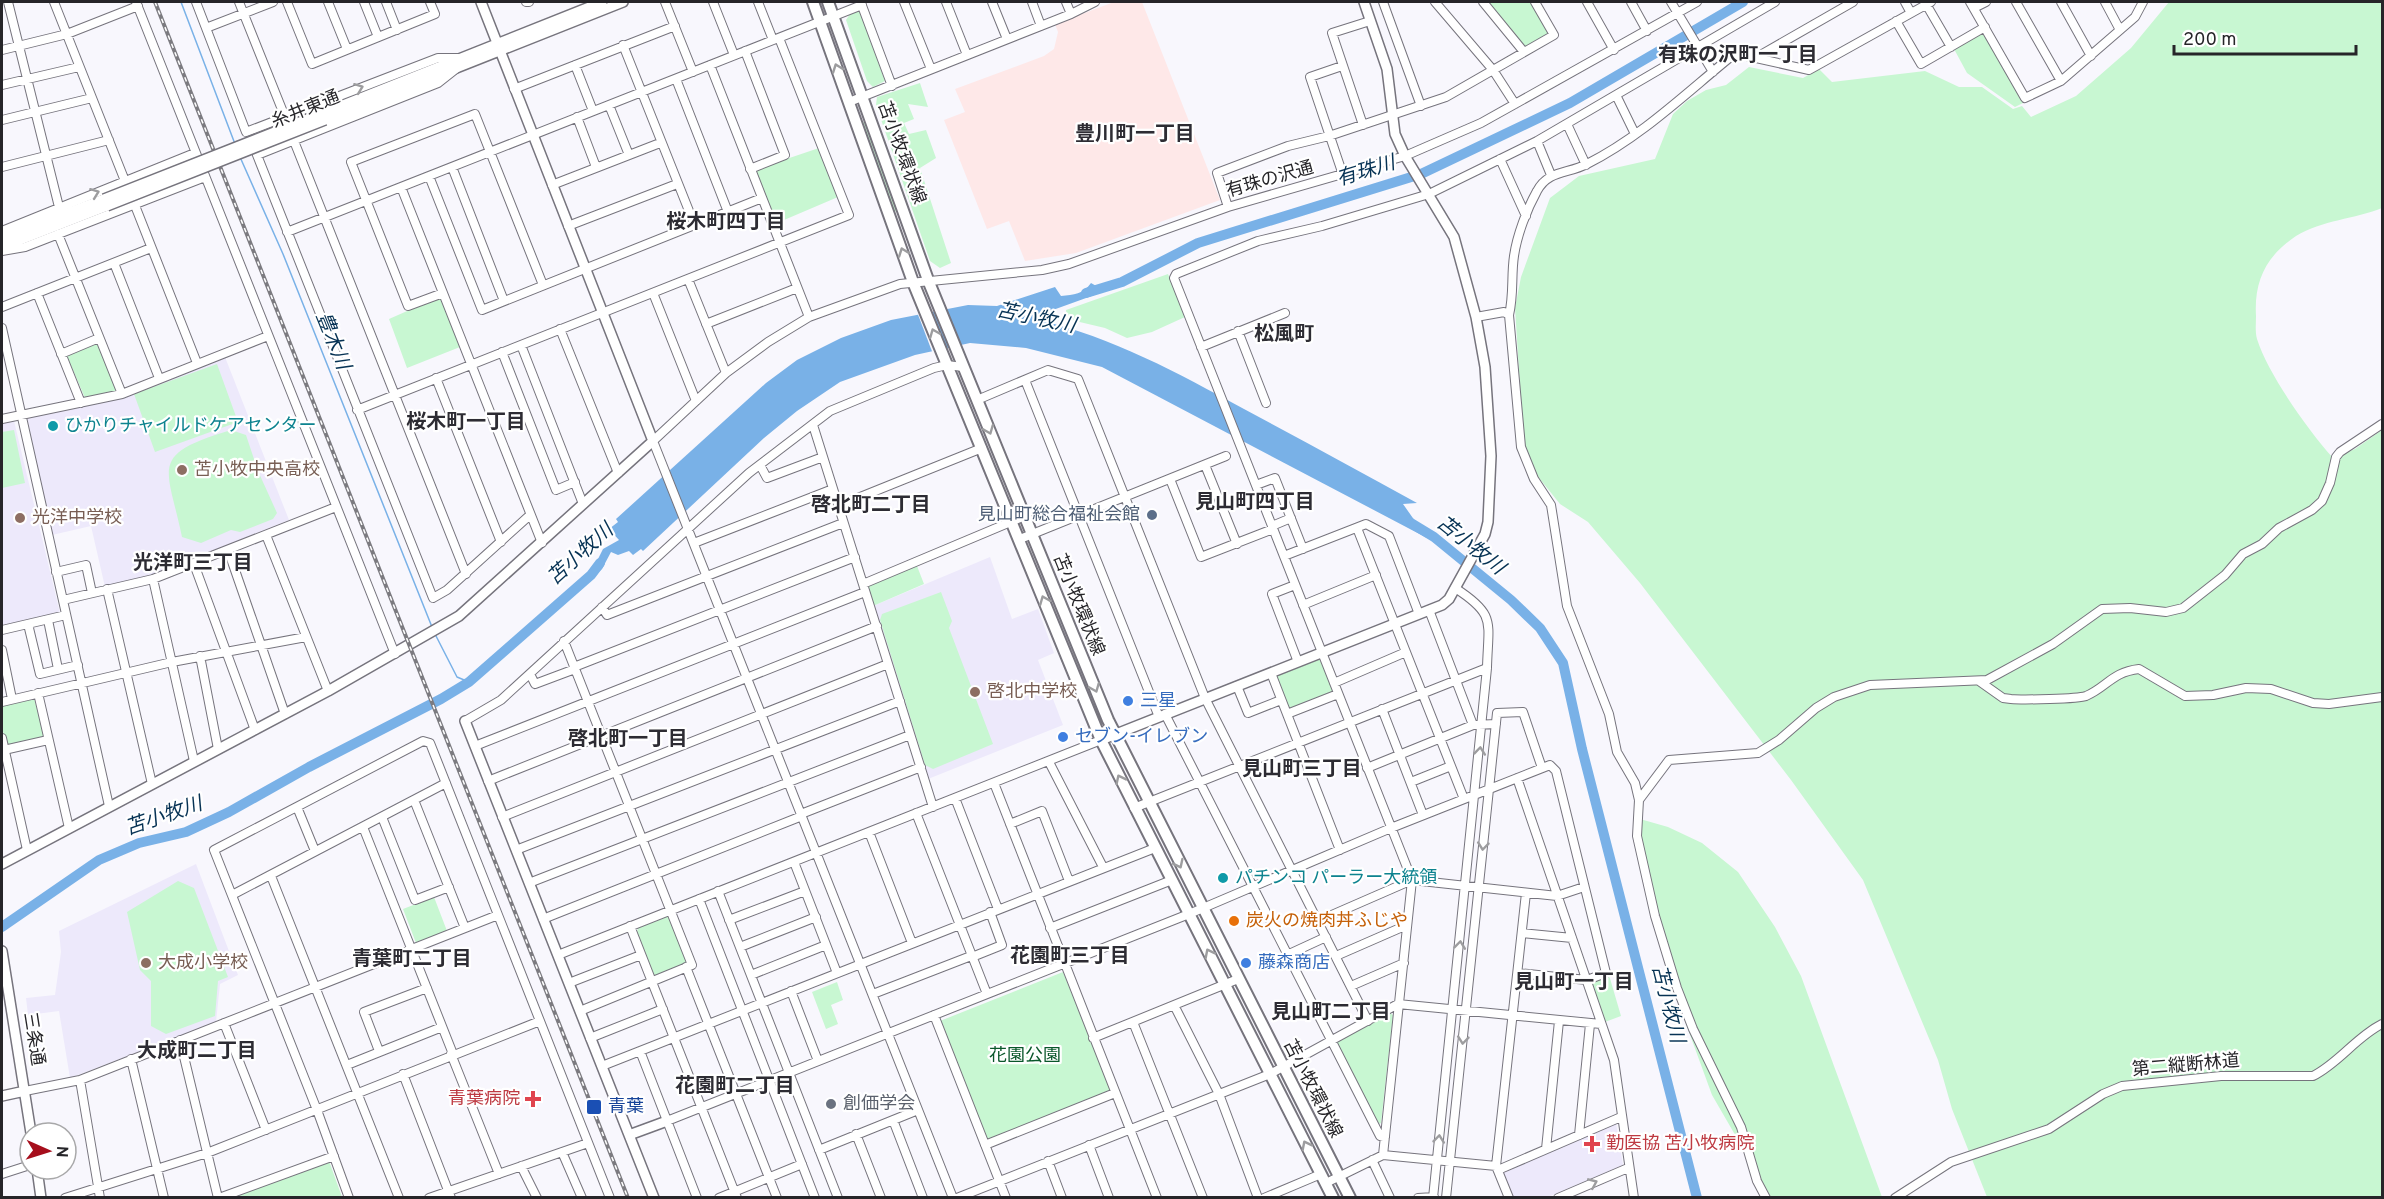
<svg xmlns="http://www.w3.org/2000/svg" width="2384" height="1199" font-family="Overpass,'Noto Sans JP',sans-serif">
  <style>
    .industrial { fill: #fee8e8 }
    .built { fill: #ede9fb }
    .green { fill: #c8f7d2 }
    .water { fill: #79b1e7 }
    .pier { fill: #f8f7fd }
    .lines { fill: none; stroke-linecap: round; stroke-linejoin: round }
    .stream { stroke: #79b1e7; stroke-width: 1.5 }
    .river { stroke: #79b1e7; stroke-width: 10 }
    .minor-casing { stroke: #76747d; stroke-width: 10 }
    .tertiary-casing { stroke: #76747d; stroke-width: 12 }
    .secondary-casing { stroke: #76747d; stroke-width: 14 }
    .minor { stroke: #fff; stroke-width: 8 }
    .tertiary { stroke: #fff; stroke-width: 9 }
    .secondary { stroke: #fff; stroke-width: 10 }
    .rail-casing { stroke: #7c7b80; stroke-width: 4 }
    .rail { stroke: #fff; stroke-width: 1.5; stroke-dasharray: 4.5; stroke-linecap: butt }
    .tertiary-bridge-casing { stroke: #76747d; stroke-width: 12; stroke-linecap: butt }
    .tertiary-bridge { stroke: #fff; stroke-width: 9 }
    .oneway { stroke: #9d9d9f }
    .culture-dot { fill: #0f9aa8; stroke: #fff; stroke-width: 2 }
    .education-dot { fill: #8d6e63; stroke: #fff; stroke-width: 2 }
    .service-dot { fill: #5c6f8a; stroke: #fff; stroke-width: 2 }
    .shop-dot { fill: #3f7fe0; stroke: #fff; stroke-width: 2 }
    .food-dot { fill: #e8710a; stroke: #fff; stroke-width: 2 }
    .health-dot { fill: #e0444e; stroke: #fff; stroke-width: 2 }
    .worship-dot { fill: #6b7280; stroke: #fff; stroke-width: 2 }
    .transit-dot { fill: #1a4fb4; stroke: #fff; stroke-width: 2 }
    .labels { text-anchor: middle; dominant-baseline: central; stroke-width: 4.5; stroke-linejoin: round; paint-order: stroke }
    .street-label { font-size: 18px; fill: #262529; stroke: #fff }
    .culture-label { font-size: 18px; fill: #0d838f; stroke: #fff; text-anchor: start }
    .education-label { font-size: 18px; fill: #785e54; stroke: #fff; text-anchor: start }
    .service-label { font-size: 18px; fill: #4e5e75; stroke: #fff; text-anchor: end }
    .shop-label { font-size: 18px; fill: #366cbe; stroke: #fff; text-anchor: start }
    .food-label { font-size: 18px; fill: #c56008; stroke: #fff; text-anchor: start }
    .park-label { font-size: 18px; fill: #09572a; stroke: #fff }
    .health-label { font-size: 18px; fill: #be3a42; stroke: #fff; text-anchor: end }
    .worship-label { font-size: 18px; fill: #5b616d; stroke: #fff; text-anchor: start }
    .transit-label { font-size: 18px; fill: #164399; stroke: #fff; text-anchor: start }
    .neighbourhood-label { font-size: 20px; font-weight: bold; fill: #2d2c33; stroke: #fff }
    .water-label { font-size: 20px; font-style: italic; fill: #063254; stroke: #fff }
  </style>
  <rect width="100%" height="100%" fill="#f8f7fd"/>
  <path class="industrial" d="M1114 2H1142L1220 200 1076 253 1025 261 1009 221 987 229 944 120 965 112 955 89 1044 56 1054 49 1058 32 1055 24Z"/>
  <path class="built" d="M225 357 289 520 151 576 105 587 91 526 52 535 27 417 97 401Z
    M14 421 60 613 2 626V424Z
    M990 557 1012 619 1038 609 1054 653 1038 660 1063 725 928 779 873 606Z
    M196 864 238 975 220 984 216 1022 70 1078 59 1011 28 1015 26 998 55 995 61 952 59 931Z
    M1616 1123 1623 1165 1548 1197H1511L1500 1171Z"/>
  <path class="green" d="M1491 2H1531L1549 32 1547 35 1528 48 1523 47 1489 3Z
    M2169 2H2382V208C2355 219 2322 220 2296 236 2266 256 2254 281 2256 316 2256 323 2255 332 2257 339 2268 374 2308 430 2333 458L2355 449 2382 430V1197H1987L1952 1109 1938 1060 1863 880 1791 780 1640 583 1588 522 1560 504 1531 468 1524 450 1515 308 1521 277 1550 198 1579 176 1655 159 1673 114 1687 101 1706 90 1726 85 1749 67 1803 78 1819 69 1832 82 1925 71 1959 87H1982L2013 109 2022 106 2031 117 2076 96 2131 48Z
    M859 10 885 81 873 87 867 81 846 20 850 14Z
    M1981 33 1984 34 2023 103 2015 107 1967 73 1954 49Z
    M920 83 928 107 908 104 914 119 904 123 909 134 926 130 936 158 920 168 951 263 940 268 930 261 876 105 877 97Z
    M866 121 898 210 894 212 861 123Z
    M819 148 838 197 777 223 756 175 757 169Z
    M1168 274 1185 317 1152 332 1127 338 1105 328 1067 319 1066 310Z
    M439 297 442 298 460 347 407 368 389 319Z
    M97 341 117 388 115 391 85 398 66 354Z
    M217 364 238 422 155 452 134 394Z
    M14 430 25 483 2 488V432Z
    M231 430 246 435 258 471 277 513 273 519 240 532 231 530 201 543 182 537C167 465 148 455 231 430Z
    M917 566 924 584 873 606 868 585Z
    M941 592 952 621 949 628 993 744 933 769 925 765 880 620 882 614Z
    M1317 659 1320 660 1334 693 1288 711 1276 676Z
    M34 698 45 738 6 746 2 726V706Z
    M1633 817 1668 827 1702 843 1738 872 1775 927 1801 976 1882 1197H1771L1712 1095 1678 1002 1640 857Z
    M178 881 194 888 228 977 218 981 215 1016 166 1034 151 1026V981L140 970 127 912Z
    M434 897 447 931 416 943 403 909Z
    M667 916 671 917 688 962 655 977 637 932 638 928Z
    M1063 972 1111 1091 988 1140 940 1021Z
    M1609 975 1621 1016 1605 1022 1591 984 1593 980Z
    M837 982 843 1000 831 1005 838 1024 826 1029 812 992Z
    M1390 1013 1393 1015 1381 1123 1377 1125 1335 1043Z
    M329 1161 342 1197 228 1198Z"/>
  <path class="water" d="M1091 283 1098 287 1100 293 1039 315V320C1112 337 1178 373 1244 409 1302 440 1359 471 1417 503L1403 504 1427 538 1102 367 1026 348 970 343 915 355 840 382 797 411 764 438 643 551 641 549 633 555 629 551 618 555 611 552 602 569 592 578 591 573 603 549 619 540 609 529 618 522 616 519 766 383 797 360 841 338 891 320 968 305 997 306 1055 287 1061 296C1074 295 1083 294 1091 283Z"/>
  <path class="pier" d="M930 309 947 351 933 354 917 312Z"/>
  <g class="lines">
    <path class="stream" d="M181 2 235 144
      M240 157 283 254 432 627
      M435 634 457 677 469 682"/>
    <path class="river" d="M1086 293 1122 282 1198 243 1421 174 1570 103 1743 2
      M1406 520 1434 537 1511 600 1540 628 1563 663 1582 749 1697 1198
      M2 927 99 860 139 843 186 832 229 812 309 767 441 699 469 682 591 575 600 563"/>
    <g class="minor-casing">
      <path id="minor" d="M8 2 59 207
        M54 2 125 181
        M136 2 395 654
        M196 2 246 132 438 58H458
        M239 2 285 117
        M287 2 312 64 435 14 430 2
        M328 2 347 49
        M364 2 378 37
        M386 2 397 30
        M526 2H529
        M665 2 693 72
        M713 2 734 55
        M758 2 773 40
        M904 2 931 69
        M946 2 967 55
        M992 2 1007 39
        M1032 2 1041 26
        M1066 2 1071 14
        M1383 2 1421 106
        M1435 2 1493 70 1515 104
        M1483 2 1524 52
        M1587 2 1614 50
        M1631 2 1647 31
        M1671 2 1713 72
        M1905 2 1911 13
        M1970 2 2025 98 2061 81 2135 17 2143 2
        M2016 2 2061 81
        M2061 2 2091 56
        M2105 2 2120 30
        M861 3 892 86
        M1926 4 1951 47
        M1974 8 1986 2
        M1896 21 1921 64 1985 27
        M206 28 273 2
        M623 45 695 226
        M2 50 67 34 138 6
        M745 51 785 155 750 169
        M1757 57 1853 2
        M575 65 593 111
        M710 65 809 317
        M1342 66 1310 77 1343 175
        M457 68 438 83 257 155 433 598 447 590 530 515
        M676 79 728 212
        M2 85 79 67
        M514 89 675 26
        M1616 95 1635 134
        M849 102 1071 14 1095 2
        M609 105 629 155
        M577 117 596 167
        M2 120 92 98
        M1567 124 1586 165
        M1363 125 1332 33 1370 21
        M294 141 466 574
        M1537 141 1551 175
        M1500 159 1526 216
        M2 167 109 140
        M452 167 504 301
        M429 176 482 310 762 198
        M552 185 660 143
        M401 187 542 543
        M134 203 197 363
        M1228 207 1217 173 1288 146 1329 136 1446 97 1554 35 1535 2
        M568 226 677 184
        M2 231 195 153
        M287 232 862 5
        M58 234 122 394
        M2 251 25 247 205 177
        M114 263 159 378
        M688 279 726 373
        M37 293 81 403
        M443 293 408 306 351 162 475 114 543 285
        M653 293 696 401
        M2 307 151 248
        M1476 317 1504 312 1509 315
        M706 324 797 288
        M2 328 109 806
        M560 329 618 473
        M1238 331 1266 403
        M521 345 583 504
        M1201 347 1285 313
        M502 352 556 490 575 482
        M61 354 99 338
        M436 378 501 542
        M1025 380 1159 717
        M977 400 1048 370 1078 379 1205 698 1368 1021
        M357 410 849 215 779 38
        M2 419 122 394 268 336
        M813 425 933 807
        M760 465 767 478 823 457
        M1205 465 1237 544
        M1170 479 1201 557 1273 529
        M1256 485 1275 478 1303 549
        M838 506 982 448
        M1272 526 1291 518
        M1357 528 1464 799
        M266 535 328 691
        M1020 539 1226 456
        M694 543 833 489
        M228 550 285 714
        M1284 556 1366 524 1389 536 1419 614
        M194 564 255 730
        M56 572 86 565 92 593
        M153 579 194 761
        M863 584 1025 516
        M1295 585 1272 594 1298 662
        M107 589 152 784
        M63 600 153 579 336 507
        M1303 605 1376 575
        M602 607 607 615 843 523
        M1429 610 1473 725
        M48 620 58 669
        M28 624 40 674 78 665
        M2 630 66 615
        M564 641 692 965 580 1011
        M2 650 12 699
        M200 656 218 749
        M574 667 855 557
        M1271 673 1340 850
        M530 674 535 684 575 669
        M1979 681 2003 698 2011 699C2022 700 2078 699 2086 696 2107 687 2112 672 2139 669L2185 696 2213 695 2246 688 2271 689 2313 703 2329 704 2382 697
        M1334 683 1406 652
        M1237 686 1248 713 1281 700
        M38 693 69 828
        M2 702 172 662 306 637
        M1382 709 1423 815
        M1165 714 1380 1136 1385 1137
        M1287 714 1338 694
        M465 721 501 700 749 473 830 411 934 368 947 365 963 367
        M2 738 27 850
        M475 746 865 592
        M4 750 48 740
        M1049 762 1103 867
        M1367 768 1473 725 1496 724
        M1517 778 1614 1060 1634 1198
        M488 781 877 626
        M1411 782 1451 766
        M994 783 1157 1198
        M955 798 998 909
        M414 800 465 928
        M1639 800 1669 760 1758 753 1779 740 1816 708 1834 697 1870 685 1987 680 2053 644 2102 609 2130 608 2166 612 2183 608 2225 575 2243 554 2262 544 2279 528 2312 510 2322 501 2330 483 2336 457 2340 452 2382 424
        M297 807 315 851
        M1134 808 1487 668
        M916 813 987 994
        M801 814 921 767
        M382 817 415 900 449 887
        M502 817 888 664
        M1010 824 1042 811 1069 881
        M363 827 453 1054
        M869 832 912 943
        M516 850 900 701
        M794 862 837 973
        M271 876 399 1198
        M529 883 910 735
        M718 891 838 1198
        M232 895 446 783
        M699 899 815 1198
        M543 919 802 816
        M729 920 805 891
        M1318 921 1412 880 1557 896 1584 887
        M630 926 737 1198
        M1050 928 1172 880
        M1522 933 1572 938
        M740 947 816 917
        M558 955 1101 740
        M1287 955 1326 937
        M1336 956 1407 925
        M972 957 1002 945 990 912
        M686 967 777 1198
        M751 975 826 945
        M569 983 641 955
        M1351 986 1404 963
        M791 991 818 1061
        M873 994 971 956
        M1175 1007 1219 1094 1258 1198
        M934 1015 1006 1198
        M1133 1022 1203 1198
        M224 1023 266 1130
        M590 1038 663 1009
        M1093 1038 1238 979
        M180 1040 218 1198
        M379 1051 364 1012 427 988
        M640 1051 697 1198
        M451 1054 499 1174
        M131 1059 164 1198
        M347 1065 442 1027
        M602 1066 1155 848
        M403 1074 451 1198
        M80 1080 100 1198
        M25 1091 80 1080 498 915
        M893 1120 923 1198
        M667 1121 1189 914 1391 828 1550 765 1556 771 1606 973 1587 980 1518 973
        M856 1134 881 1198
        M1579 1135 1590 1024
        M985 1145 1115 1093
        M1089 1145 1109 1198
        M1546 1149 1559 1021
        M819 1150 918 1110
        M562 1152 582 1198
        M1383 1155 1412 880 1174 278 1176 274 1258 241 1322 226 1429 194 1537 141 1775 2
        M1372 1160 1390 1198
        M1048 1161 1062 1198
        M521 1166 537 1198
        M1498 1170 1621 1117
        M2 1174 30 1165
        M1326 1183 1383 1155 1496 1166
        M65 1198 207 1153 540 1021
        M219 1198 334 1156
        M349 1198 317 1110 214 850 423 741 430 743 610 1198
        M429 1198 588 1143
        M719 1198 802 1164
        M953 1198 653 441 726 373 768 342 809 317 900 284 1042 270 1069 264 1228 207 1405 156 1481 123 1697 2
        M957 1198 1270 1074 1398 1004 1601 1024
        M1264 1198 1321 1174
        M1418 1198 1434 1197
        M1433 1198 1487 668C1488 622 1497 615 1455 588
        M1446 1198 1497 713 1523 712 1542 768
        M1509 1198 1496 1166 1526 893
        M1558 1198 1628 1168
        M1766 1198 1757 1181 1741 1127 1693 1029 1677 988 1655 916 1637 836 1639 800 1635 783 1617 752 1609 714 1567 606 1551 505 1534 479 1521 447 1509 315C1514 294 1511 276 1514 256 1517 235 1527 209 1537 191 1548 170 1568 174 1587 164 1641 137 1686 93 1733 55L1738 54 1809 70 1931 2
        M1895 1198 1951 1162 2049 1129 2103 1094 2122 1086 2221 1076H2313C2339 1063 2356 1037 2382 1024"/>
    </g>
    <g class="tertiary-casing">
      <path id="tertiary" d="M323 113 602 2
        M325 120 623 2
        M2 238 104 199
        M2 247 107 206
        M465 721 654 1198
        M1101 740 1442 605 1449 599 1485 534 1488 522 1491 456 1485 367 1476 317 1454 237 1405 156 1395 134 1387 69 1364 2
        M2 864 328 691 459 616 653 441 481 2
        M2 951 31 1133
        M2 1096 25 1091
        M629 1135 667 1121
        M37 1169 41 1198"/>
    </g>
    <g class="secondary-casing">
      <path id="secondary" d="M813 2 913 282 1101 740 1333 1198
        M828 2 928 280 1108 720 1350 1198"/>
    </g>
    <use href="#minor" class="minor"/>
    <use href="#tertiary" class="tertiary"/>
    <use href="#secondary" class="secondary"/>
    <g class="rail-casing">
      <path id="rail" d="M155 2 628 1198"/>
    </g>
    <use href="#rail" class="rail"/>
    <g class="tertiary-bridge-casing">
      <path id="tertiary-bridge" d="M104 199 323 113
        M107 206 325 120"/>
    </g>
    <use href="#tertiary-bridge" class="tertiary-bridge"/>
  </g>
  <defs><path id="oneway-chevron" d="M-2-3.5L2.5 0L-2 3.5" fill="none" stroke-width="1.6" stroke-linecap="round" stroke-linejoin="round" transform="scale(1.5)"/></defs>
  <g class="oneway">
    <use href="#oneway-chevron" transform="translate(837 68) rotate(-110)"/>
    <use href="#oneway-chevron" transform="translate(359 88) rotate(-21)"/>
    <use href="#oneway-chevron" transform="translate(95 193) rotate(-21)"/>
    <use href="#oneway-chevron" transform="translate(903 252) rotate(-110)"/>
    <use href="#oneway-chevron" transform="translate(934 333) rotate(-112)"/>
    <use href="#oneway-chevron" transform="translate(989 430) rotate(68)"/>
    <use href="#oneway-chevron" transform="translate(1044 600) rotate(-112)"/>
    <use href="#oneway-chevron" transform="translate(1095 688) rotate(68)"/>
    <use href="#oneway-chevron" transform="translate(1480 751) rotate(-84)"/>
    <use href="#oneway-chevron" transform="translate(1120 779) rotate(-116)"/>
    <use href="#oneway-chevron" transform="translate(1483 846) rotate(96)"/>
    <use href="#oneway-chevron" transform="translate(1179 864) rotate(64)"/>
    <use href="#oneway-chevron" transform="translate(1460 945) rotate(-83)"/>
    <use href="#oneway-chevron" transform="translate(1209 953) rotate(-117)"/>
    <use href="#oneway-chevron" transform="translate(1463 1040) rotate(96)"/>
    <use href="#oneway-chevron" transform="translate(1439 1139) rotate(-84)"/>
    <use href="#oneway-chevron" transform="translate(1306 1145) rotate(-117)"/>
    <use href="#oneway-chevron" transform="translate(1593 1183) rotate(-23)"/>
  </g>
  <g class="culture-dot">
    <circle cx="53" cy="426" r="6"/>
    <circle cx="1223" cy="878" r="6"/>
  </g>
  <g class="education-dot">
    <circle cx="182" cy="470" r="6"/>
    <circle cx="20" cy="518" r="6"/>
    <circle cx="975" cy="692" r="6"/>
    <circle cx="146" cy="963" r="6"/>
  </g>
  <circle class="service-dot" cx="1152" cy="515" r="6"/>
  <g class="shop-dot">
    <circle cx="1128" cy="701" r="6"/>
    <circle cx="1063" cy="737" r="6"/>
    <circle cx="1246" cy="963" r="6"/>
  </g>
  <circle class="food-dot" cx="1234" cy="921" r="6"/>
  <g class="health-dot">
    <path d="M530 1090h6v6h6v6h-6v6h-6v-6h-6v-6h6z"/>
    <path d="M1589 1135h6v6h6v6h-6v6h-6v-6h-6v-6h6z"/>
  </g>
  <circle class="worship-dot" cx="831" cy="1104" r="6"/>
  <rect class="transit-dot" x="586" y="1099" width="16" height="16" rx="3"/>
  <g class="labels">
    <g class="street-label">
      <text transform="translate(306 110) rotate(-22)">糸井東通</text>
      <text transform="translate(901 153) rotate(70)">苫小牧環状線</text>
      <text transform="translate(1270 180) rotate(-16)">有珠の沢通</text>
      <text transform="translate(1078 605) rotate(68)">苫小牧環状線</text>
      <text transform="translate(33 1039) rotate(81)">三条通</text>
      <text transform="translate(2186 1066) rotate(-5)">第二縦断林道</text>
      <text transform="translate(1312 1089) rotate(63)">苫小牧環状線</text>
    </g>
    <g class="culture-label">
      <text x="65" y="426">ひかりチャイルドケアセンター</text>
      <text x="1235" y="878">パチンコ パーラー大統領</text>
    </g>
    <g class="education-label">
      <text x="194" y="470">苫小牧中央高校</text>
      <text x="32" y="518">光洋中学校</text>
      <text x="987" y="692">啓北中学校</text>
      <text x="158" y="963">大成小学校</text>
    </g>
    <g class="service-label">
      <text x="1140" y="515">見山町総合福祉会館</text>
    </g>
    <g class="shop-label">
      <text x="1140" y="701">三星</text>
      <text x="1075" y="737">セブン-イレブン</text>
      <text x="1258" y="963">藤森商店</text>
    </g>
    <g class="food-label">
      <text x="1246" y="921">炭火の焼肉丼ふじや</text>
    </g>
    <g class="park-label">
      <text x="1025" y="1056">花園公園</text>
    </g>
    <g class="health-label">
      <text x="520" y="1099">青葉病院</text>
      <text x="1606" y="1144" text-anchor="start">勤医協 苫小牧病院</text>
    </g>
    <g class="worship-label">
      <text x="843" y="1104">創価学会</text>
    </g>
    <g class="transit-label">
      <text x="608" y="1107">青葉</text>
    </g>
    <g class="neighbourhood-label">
      <text x="1738" y="56">有珠の沢町一丁目</text>
      <text x="1135" y="135">豊川町一丁目</text>
      <text x="726" y="223">桜木町四丁目</text>
      <text x="1284" y="335">松風町</text>
      <text x="466" y="423">桜木町一丁目</text>
      <text x="1255" y="503">見山町四丁目</text>
      <text x="871" y="506">啓北町二丁目</text>
      <text x="193" y="564">光洋町三丁目</text>
      <text x="628" y="740">啓北町一丁目</text>
      <text x="1302" y="770">見山町三丁目</text>
      <text x="1070" y="957">花園町三丁目</text>
      <text x="412" y="960">青葉町二丁目</text>
      <text x="1574" y="983">見山町一丁目</text>
      <text x="1331" y="1013">見山町二丁目</text>
      <text x="197" y="1052">大成町二丁目</text>
      <text x="735" y="1087">花園町二丁目</text>
    </g>
    <g class="water-label">
      <text transform="translate(1366 172) rotate(-17)">有珠川</text>
      <text transform="translate(1036 319) rotate(12)">苫小牧川</text>
      <text transform="translate(332 341) rotate(68)">豊木川</text>
      <text transform="translate(1470 546) rotate(39)">苫小牧川</text>
      <text transform="translate(581 555) rotate(-42)">苫小牧川</text>
      <text transform="translate(164 817) rotate(-19)">苫小牧川</text>
      <text transform="translate(1667 1004) rotate(76)">苫小牧川</text>
    </g>
  </g>
  <rect width="2384" height="1199" fill="none" stroke="#262529" stroke-width="6"/>
  <g transform="translate(48 1151) rotate(93)"><circle r="28" fill="#ffffff" stroke="#a8a8a9" stroke-width="1.5"/>
  <path d="M0-4.5L10 22L0 15L-10 22Z" fill="#a60e1c"/>
  <text y="-9" font-size="16" font-weight="bold" text-anchor="middle" fill="#262529">N</text>
  </g>
  <path d="M2174 45v9h182v-9" fill="none" stroke="#262529" stroke-width="3"/>
  <text x="2183" y="45" font-size="18" fill="#262529" stroke="#ffffff" stroke-width="4.5" paint-order="stroke">200 m</text>
</svg>
